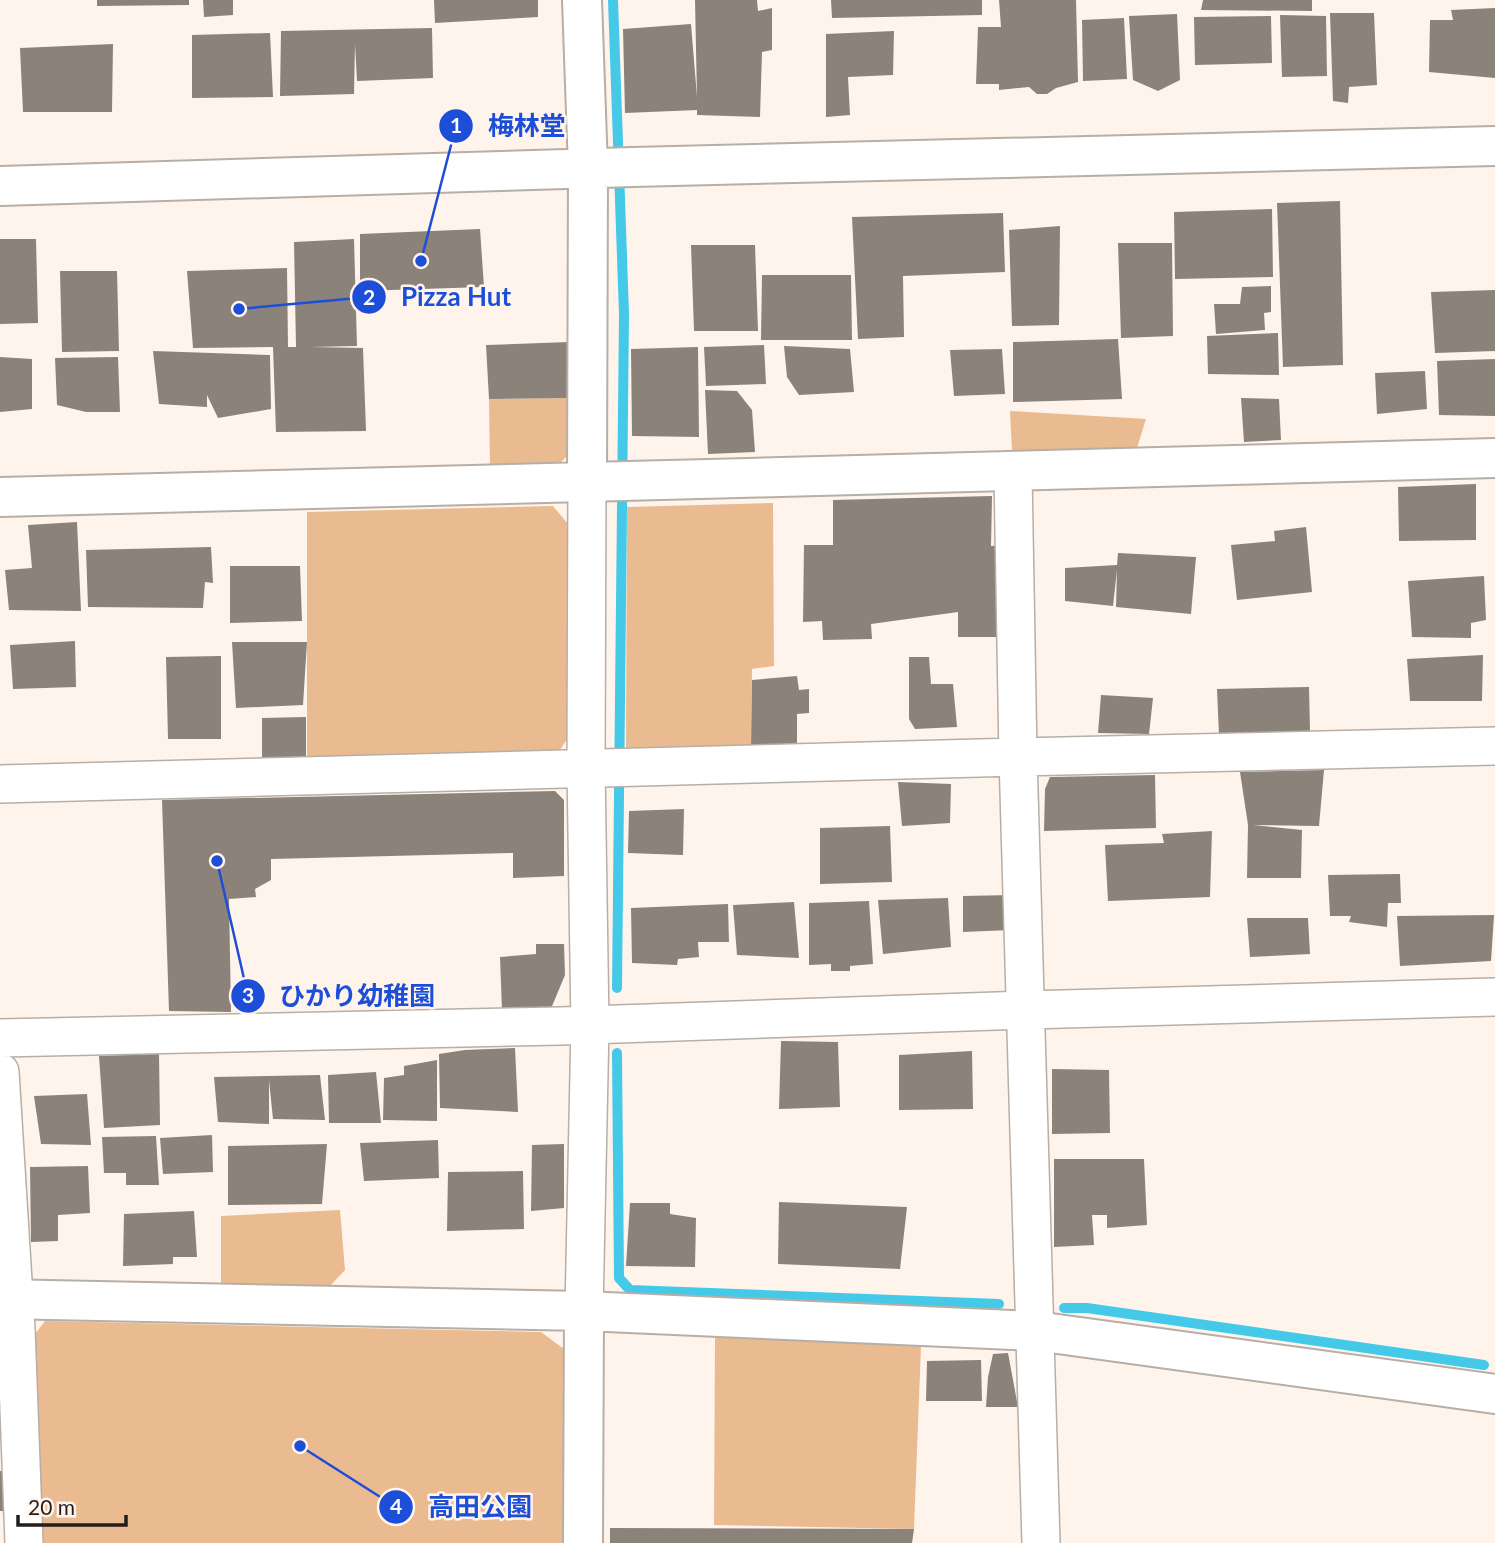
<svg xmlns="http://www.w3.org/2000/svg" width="1495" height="1543" font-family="Lato,'Noto Sans JP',sans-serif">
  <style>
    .green { fill: #eabb91 }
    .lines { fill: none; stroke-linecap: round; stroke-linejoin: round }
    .stream { stroke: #44c9e9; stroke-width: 10 }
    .building { fill: #8b827a }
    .minor-casing { stroke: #b7aea6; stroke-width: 40 }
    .tertiary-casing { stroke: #b7aea6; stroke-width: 42 }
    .minor { stroke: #fff; stroke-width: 37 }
    .tertiary { stroke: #fff; stroke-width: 38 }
    .leader { fill: none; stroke: #1d4ed8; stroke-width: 2.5 }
    .callout-dot { fill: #1d4ed8; stroke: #fff4ec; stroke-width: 2.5 }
    .mark-label { font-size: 21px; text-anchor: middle; font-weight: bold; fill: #fff }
    .callout-label { font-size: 26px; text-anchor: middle; font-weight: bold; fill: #1d4ed8; stroke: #fff4ec; stroke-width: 5; stroke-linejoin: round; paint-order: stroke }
  </style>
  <rect width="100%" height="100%" fill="#fff4ec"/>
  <path class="green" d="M570 398V453L555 468 490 469 489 399Z
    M1010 411 1146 419 1137 448 1012 452Z
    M773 503 774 666 752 669 751 748 626 756 627 507Z
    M553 506 568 524 569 736 555 758 307 762V512Z
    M340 1210 345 1270 330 1286 221 1284V1216Z
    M45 1321 541 1332 564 1349 563 1543H41L32 1338Z
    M715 1337 921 1346 914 1529 714 1525Z"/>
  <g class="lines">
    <path class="stream" d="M613 0 624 314 617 988
      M617 1053 619 1278 630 1290 999 1304
      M1064 1308H1087L1484 1365"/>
  </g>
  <path class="building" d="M97 0H189V5L97 6Z
    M203 0H233V15L204 17Z
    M434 0H538V17L435 23Z
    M695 0H757L758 11 772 8V50L762 52 760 117 697 115V110L625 113 623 29 691 24 697 97Z
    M831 0H982V15L832 18Z
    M999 0H1076L1078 82 1056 88 1047 94H1037L1029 87 999 90V84H976L978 27H1001Z
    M1203 0H1312V11L1201 10Z
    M1495 8V78L1429 72 1430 20H1453L1451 10Z
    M1330 13H1374L1377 85 1349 87 1348 103 1333 101Z
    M1177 14 1180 80 1158 91 1133 80 1129 16Z
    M1280 15 1326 16 1327 76 1282 77Z
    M1271 16 1272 63 1195 65 1194 17Z
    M1124 18 1127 79 1083 81 1082 20Z
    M432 28 433 78 357 81 355 44 354 94 280 96 281 31Z
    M894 31 893 75 848 77 850 115 826 117V34Z
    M270 33 273 97 192 98V35Z
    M113 44 112 112H23L20 48Z
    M1340 201 1343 365 1283 367 1277 203Z
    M1272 209 1273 277 1175 279 1174 212Z
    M1003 213 1005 272 903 276 904 337 858 339 852 217Z
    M1060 226 1059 325 1012 326 1009 230Z
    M480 229 484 287 360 291V234Z
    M0 239H36L38 323 0 324Z
    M354 239 357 346 310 347 363 348 366 431 276 432 273 347 193 348 187 271 287 268 288 347H296L294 242Z
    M1118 243H1172L1173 336 1121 338Z
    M691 245H755L758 331H694Z
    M60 271H117L119 351 62 352Z
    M762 275H851L852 340H761Z
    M1271 286V312L1264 313 1265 330 1216 334 1214 304H1240L1242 287Z
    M1495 290V351L1435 353 1431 292Z
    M1278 333 1279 375 1208 374 1207 336Z
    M1118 339 1122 399 1013 402V342Z
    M569 342 570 398 489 399 486 345Z
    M764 345 766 384 706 386 704 347Z
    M784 346 850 349 854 392 799 395 787 377Z
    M698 347 699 437 632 436 631 349Z
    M1002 349 1005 394 954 396 950 350Z
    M153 351 270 355 271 409 218 418 207 395V407L159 404Z
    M0 357 32 359V409L0 412Z
    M118 357 120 412H86L57 405 55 358Z
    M1495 359V416L1439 415 1437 361Z
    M1425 371 1427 409 1377 414 1375 373Z
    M705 390 737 391 752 410 755 452 708 454Z
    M1241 398 1279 399 1281 440 1244 442Z
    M1476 484V540L1399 541 1398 487Z
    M992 496 991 546 1003 545 1006 637H958V612L871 624 872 639 823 640 822 621 803 622 804 545H833V500Z
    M77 522 81 611 9 610 5 570 32 568 28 525Z
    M1306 527 1312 592 1237 600 1231 545 1275 541 1274 531Z
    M211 547 213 583 205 582 203 608 88 607 86 550Z
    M1118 553 1196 557 1191 614 1116 607 1117 570 1113 606 1065 601V568L1117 565Z
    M230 566H300L302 621 230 623Z
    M1484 576 1486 620 1471 623V638L1412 637 1408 581Z
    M75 641 76 687 13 689 10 645Z
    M232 642H307L303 705 236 708Z
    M1483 655 1482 701H1410L1407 659Z
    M221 656V739H168L166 657Z
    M909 657H929L931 684H953L957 727 915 729 909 719Z
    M797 676 799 690 809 689V713L797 714V748H751L752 680Z
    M1309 687 1310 731 1219 735 1217 689Z
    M1101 695 1153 698 1149 734 1098 733Z
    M306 717V762L262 763V718Z
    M1324 770 1319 826 1253 825 1302 830 1301 878H1247L1248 825 1240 772Z
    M1155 775 1156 828 1044 831 1045 789 1050 777Z
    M898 782 951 784 950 823 902 826Z
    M555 791 564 800V876L513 878V853L271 859V880L255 889 256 897 229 899 231 1012 169 1011 162 800Z
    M684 809 683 855 628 853 629 811Z
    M890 826 892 882 820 884V828Z
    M1212 831 1210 897 1108 901 1105 845 1164 843 1162 834Z
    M1400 874 1401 903H1388L1387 927 1349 922 1351 916H1330L1328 875Z
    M1011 895V930L963 932V896Z
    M948 898 951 947 883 954 878 900Z
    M869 901 873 964 850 966V971H831V964L809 965V903Z
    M794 902 799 958 737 955 733 905Z
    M728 904 729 942H698L699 957 678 959 677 965 632 963 631 908Z
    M1494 915 1491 961 1400 966 1397 916Z
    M1247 918H1308L1310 954 1250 957Z
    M536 944H564L565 975 550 1011 502 1010 500 957 536 954Z
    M781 1041 838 1042 840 1107 779 1109Z
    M515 1048 518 1112 440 1108 439 1054 465 1050Z
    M972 1051 973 1109 899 1110V1055Z
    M159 1054 160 1125 104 1128 99 1056Z
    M437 1060V1121L383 1120 384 1078 404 1075V1066Z
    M1052 1069 1109 1070 1110 1133 1052 1134Z
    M376 1072 381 1123H329L328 1075Z
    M320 1075 325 1120 273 1119 269 1080V1124L218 1122 214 1077Z
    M87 1094 91 1145 41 1144 34 1096Z
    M212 1135 213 1172 163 1174 160 1138Z
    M156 1136 159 1185H126V1173H104L102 1137Z
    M438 1140 439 1178 364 1181 360 1143Z
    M327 1144 322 1204 228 1205V1146Z
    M564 1144V1208L531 1211 532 1145Z
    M1054 1159H1144L1147 1225 1107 1228V1215H1092L1094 1245 1054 1247Z
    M88 1166 90 1213 58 1215V1241L31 1242 30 1167Z
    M523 1171 524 1229 447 1231 448 1172Z
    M779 1202 907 1207 900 1269 778 1264Z
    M630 1203H670V1214L696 1218 695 1267 626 1266Z
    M194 1211 197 1257H173V1264L123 1266 124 1214Z
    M1008 1353 1018 1407H986L988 1377 993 1354Z
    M981 1360 982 1401H926L927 1361Z
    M0 1471H5L6 1511H0Z
    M610 1528 914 1529 912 1543H610Z"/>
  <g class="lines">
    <g class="minor-casing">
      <path id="minor" d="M1013 473 1018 757 1041 1543
        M0 784 1018 757 1495 746
        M0 1038 560 1026 1027 1010 1495 997
        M0 1072 16 1329 24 1543
        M584 1311 590 1025 586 768 587 480"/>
    </g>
    <g class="tertiary-casing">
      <path id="tertiary" d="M582 0 588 169 587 480
        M0 186 633 167 1495 146
        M0 497C498 483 997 473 1495 458
        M0 1299 584 1311 1036 1331 1495 1394
        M583 1543 584 1311"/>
    </g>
    <use href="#minor" class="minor"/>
    <use href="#tertiary" class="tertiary"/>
  </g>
  <path class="leader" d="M421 261L456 126M239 309L369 297M217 861L248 996M300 1446L396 1507"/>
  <g class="callout-dot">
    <circle cx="421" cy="261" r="7"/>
    <circle cx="239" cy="309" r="7"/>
    <circle cx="217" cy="861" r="7"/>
    <circle cx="300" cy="1446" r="7"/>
    <circle cx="456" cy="126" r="18"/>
    <circle cx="369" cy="297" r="18"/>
    <circle cx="248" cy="996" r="18"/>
    <circle cx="396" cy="1507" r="18"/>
  </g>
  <g class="mark-label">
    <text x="456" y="133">1</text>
    <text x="369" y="305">2</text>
    <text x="248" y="1003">3</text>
    <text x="396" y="1514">4</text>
  </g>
  <g class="callout-label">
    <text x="527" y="135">梅林堂</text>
    <text x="456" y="306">Pizza Hut</text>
    <text x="357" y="1005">ひかり幼稚園</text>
    <text x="480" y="1516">高田公園</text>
  </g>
  <path d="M18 1515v10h108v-10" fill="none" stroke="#211e1b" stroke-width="3.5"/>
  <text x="28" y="1515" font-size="21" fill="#211e1b" stroke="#fff4ec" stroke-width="5" paint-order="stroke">20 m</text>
</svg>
